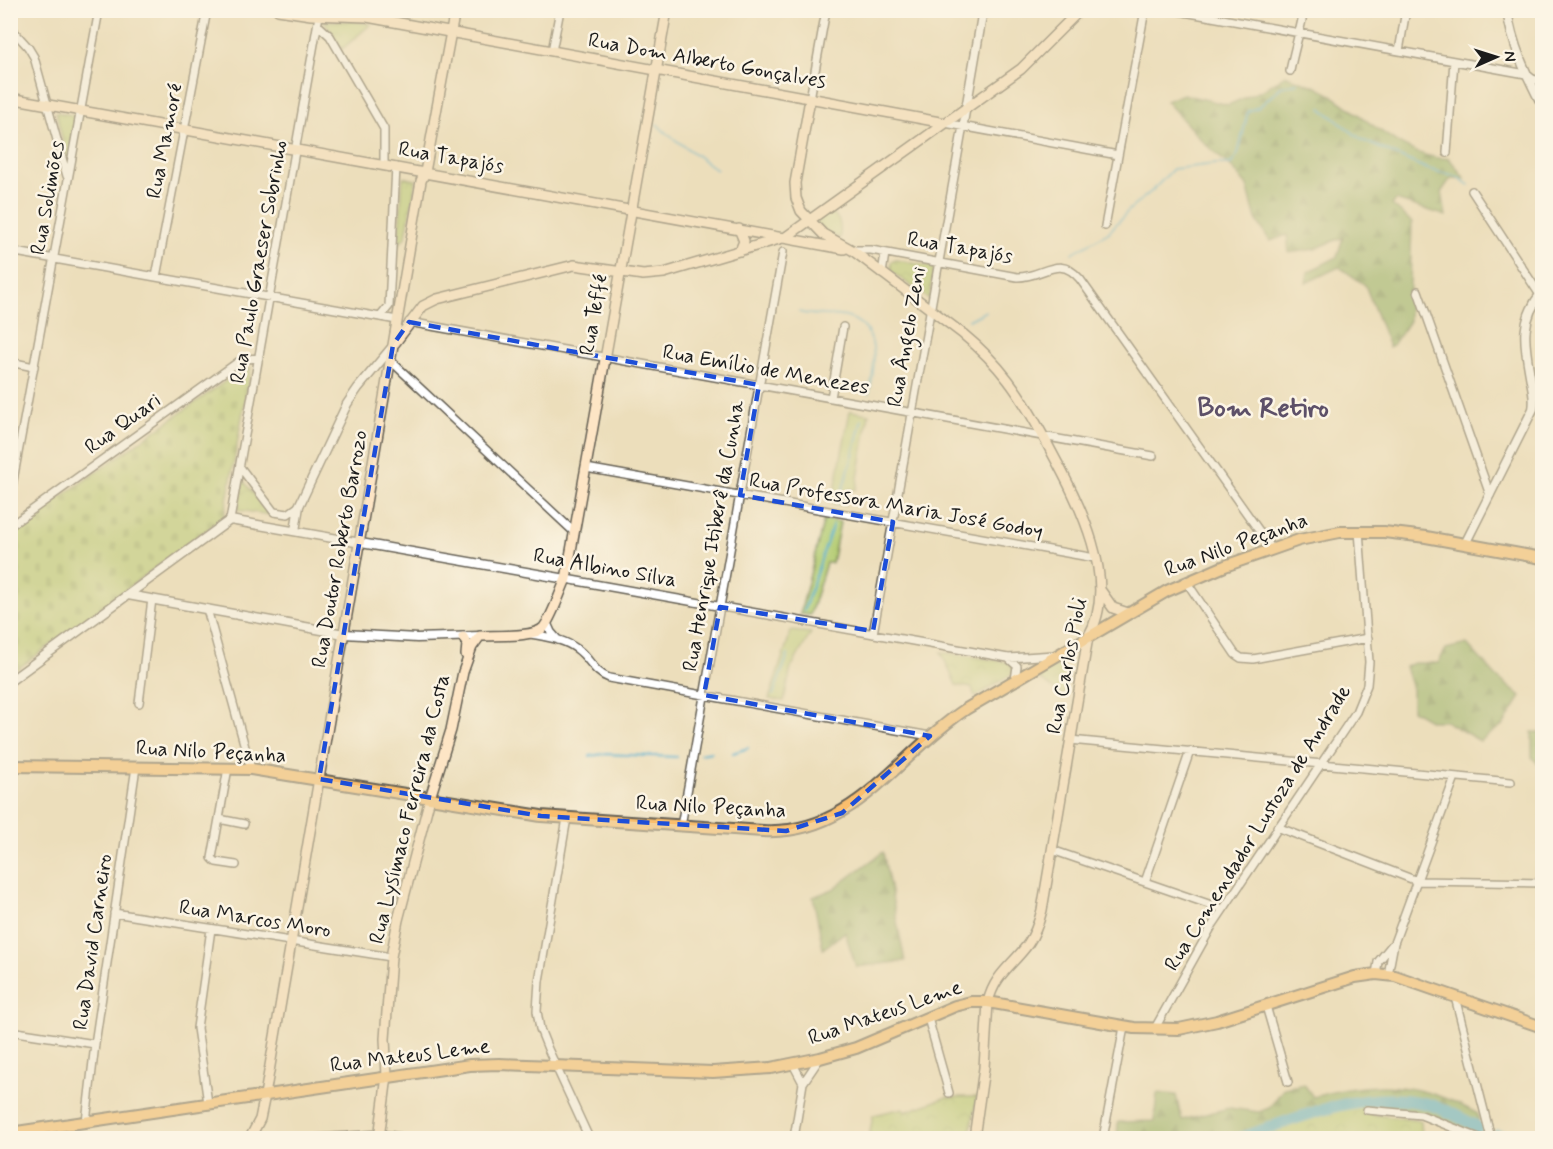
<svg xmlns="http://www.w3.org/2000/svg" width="1553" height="1149" font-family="Mynerve,sans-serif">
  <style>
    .green { fill: #b2cb71; stroke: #677446; stroke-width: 1.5 }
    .forest { fill: url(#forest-firs); stroke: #546640; stroke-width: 1.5 }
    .cemetery { fill: url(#cemetery-stones); stroke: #677446; stroke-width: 1.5 }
    .park { fill: url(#park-crowns); stroke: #677446; stroke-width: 1.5 }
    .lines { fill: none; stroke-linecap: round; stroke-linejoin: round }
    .stream { stroke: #4eadcc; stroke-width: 2 }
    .river { stroke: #4eadcc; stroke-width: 12 }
    .minor-casing { stroke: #656054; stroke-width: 10 }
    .tertiary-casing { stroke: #656054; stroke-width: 11 }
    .secondary-casing { stroke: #656054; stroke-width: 12 }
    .primary-casing { stroke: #656054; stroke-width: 14 }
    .minor { stroke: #fff; stroke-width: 7 }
    .tertiary { stroke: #fff; stroke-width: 8 }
    .secondary { stroke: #fde5c5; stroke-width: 9 }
    .primary { stroke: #fabe6d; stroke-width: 10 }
    .marked { fill: none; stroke: #1d4ed8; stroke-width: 4.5; stroke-dasharray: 12 8; stroke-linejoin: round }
    .labels { text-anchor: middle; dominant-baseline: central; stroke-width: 5; stroke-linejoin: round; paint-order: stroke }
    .street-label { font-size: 21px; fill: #1c1c1c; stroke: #fcf5e5 }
    .district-label { font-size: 27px; font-weight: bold; fill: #5d5068; stroke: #fcf5e5 }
  </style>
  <defs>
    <pattern id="forest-firs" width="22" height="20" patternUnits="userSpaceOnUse" patternTransform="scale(1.5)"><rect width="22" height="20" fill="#8daf63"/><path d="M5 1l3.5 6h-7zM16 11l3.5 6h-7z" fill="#728e51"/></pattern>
    <pattern id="cemetery-stones" width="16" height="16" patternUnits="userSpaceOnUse" patternTransform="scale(1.5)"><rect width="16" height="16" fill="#b2cb71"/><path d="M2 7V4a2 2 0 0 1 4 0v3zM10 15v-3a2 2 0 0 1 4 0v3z" fill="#98ae61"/></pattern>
    <pattern id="park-crowns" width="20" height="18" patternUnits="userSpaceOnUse" patternTransform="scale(1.5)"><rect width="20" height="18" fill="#b2cb71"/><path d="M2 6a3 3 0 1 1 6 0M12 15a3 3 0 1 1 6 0" fill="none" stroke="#98ae61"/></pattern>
  </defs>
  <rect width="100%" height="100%" fill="#fcf5e5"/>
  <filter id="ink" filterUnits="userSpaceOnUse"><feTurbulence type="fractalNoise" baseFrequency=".0167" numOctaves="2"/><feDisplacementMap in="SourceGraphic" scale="12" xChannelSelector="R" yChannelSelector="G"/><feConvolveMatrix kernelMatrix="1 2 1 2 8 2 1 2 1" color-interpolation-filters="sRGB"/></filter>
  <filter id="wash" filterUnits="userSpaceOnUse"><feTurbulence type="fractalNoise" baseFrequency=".008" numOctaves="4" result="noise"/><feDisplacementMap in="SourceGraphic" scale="24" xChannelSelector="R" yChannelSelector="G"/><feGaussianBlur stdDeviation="1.35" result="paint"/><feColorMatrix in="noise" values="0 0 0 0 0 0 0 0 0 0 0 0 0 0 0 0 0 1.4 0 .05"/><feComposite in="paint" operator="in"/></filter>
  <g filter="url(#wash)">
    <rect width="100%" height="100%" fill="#ecdebb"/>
    <path class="green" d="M850 411 869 414 856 490 849 489 845 506 832 504Z
      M824 519 840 522 832 563H826L810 615 800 614Z
      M791 631 811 633 791 668 784 701 769 699Z"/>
    <path class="forest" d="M1285 75C1299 81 1316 85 1328 93 1363 114 1407 162 1449 158L1465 179 1451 178 1442 191 1446 216 1396 200 1392 205 1412 222 1409 321 1393 345 1389 347 1365 285 1339 267 1306 283 1308 272 1337 257 1343 237 1315 249 1289 253 1287 235 1270 241 1256 219 1247 186 1234 170 1202 141 1166 101 1183 94 1228 105 1263 90Z
      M1467 644 1496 676 1521 697 1504 724 1480 741 1445 721H1431L1412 710V689L1405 667 1414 663H1438L1446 649Z
      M1532 732H1542V769L1532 757Z
      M883 852 905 961 856 967 845 932 823 949 813 897 833 889Z
      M1304 1084 1313 1097C1374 1079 1422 1082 1478 1114L1480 1135 1408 1111 1378 1108 1375 1097 1357 1098 1324 1106 1230 1138H1117L1118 1122 1154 1121 1157 1093 1176 1095 1182 1120 1229 1108 1259 1112 1269 1108 1284 1088Z"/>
    <path class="cemetery" d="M251 367 224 517 11 674V532L233 376Z"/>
    <path class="park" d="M324 21H352L371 24 342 49Z
      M56 112 77 116 68 165Z
      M403 177 416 180 406 236 398 246Z
      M828 212C841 216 841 226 840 238L832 236 814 223Z
      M896 260 934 267 929 299 891 271V262Z
      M243 480 270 515 238 510Z
      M941 652 1007 662C1013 665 1014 668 1012 674L975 697 972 688 956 685Z
      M1055 665 1063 668 1068 675 1064 697 1037 677Z
      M947 1097H977L969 1138H869L873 1115 903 1108 905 1112Z
      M1359 1104H1373L1371 1114 1421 1121 1422 1138H1249L1336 1109Z"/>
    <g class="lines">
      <path class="stream" d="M1321 108 1362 140 1427 169 1456 176 1469 185
        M657 124 666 133 717 170
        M1072 253 1108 233 1129 210 1153 190 1173 169 1215 164H1231L1238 154 1248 111 1259 107 1281 87 1297 83
        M799 312C815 317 831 313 846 317 882 326 875 368 869 394
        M969 320 986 311
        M838 504 851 462 862 419
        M804 610 833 524
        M773 695 788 655
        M733 753 748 748
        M700 754 712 752
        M590 756 604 754 677 757"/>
      <path class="river" d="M1498 1135 1509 1138
        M1241 1138C1301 1117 1363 1088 1428 1104 1445 1109 1462 1119 1478 1127"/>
    </g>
  </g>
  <g filter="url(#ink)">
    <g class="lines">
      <g class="minor-casing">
        <path id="minor" d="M1173 10 1526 74 1534 80 1542 79
          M318 25 330 36 384 129V165
          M10 27 28 47 34 57 67 176
          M552 51 560 10
          M1399 51 1406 10
          M1290 71C1294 50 1300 32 1304 10
          M810 99 826 10
          M945 123 1118 155
          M1447 153 1454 61
          M1472 191 1540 295
          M1105 226 1145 10
          M852 250H871L1017 277C1043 278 1058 253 1080 279L1272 549
          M10 251 397 320
          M882 274 885 253
          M156 277 207 10
          M1418 291 1490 495
          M380 317 389 306 396 167
          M409 322 1153 456
          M391 361 574 532
          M10 362 34 367
          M831 398 843 327
          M240 467 274 512 288 514 299 506
          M586 468 1095 558
          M10 497 99 10
          M230 520 320 10
          M10 526 238 362 247 359 259 358
          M566 579 1008 658 1054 655
          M1186 581 1235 654 1241 658 1253 659 1368 638
          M207 609 251 769
          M547 623 551 632 558 640
          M531 634C547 637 564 639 577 649 589 657 594 673 609 678L930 736
          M873 634 966 109
          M1008 658 1017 666 1015 680
          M139 703 152 599
          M1070 740 1511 782
          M228 768 212 858 216 862 236 865
          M567 818 539 981 537 1011 540 1029 548 1049 589 1138
          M219 819 244 824
          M681 826 783 252
          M1277 827 1417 881 1542 883
          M1052 850 1223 909
          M1145 882 1190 751
          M114 913 391 957
          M1376 974 1378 962 1392 945
          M1388 975 1394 943 1455 777
          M1455 997 1491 1138
          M1266 1006 1288 1082
          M928 1018 949 1093
          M1154 1030 1212 926 1356 712 1367 685 1369 662 1359 531
          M10 1031 95 1044
          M793 1064 803 1083
          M208 1103 197 1028 211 929
          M1367 1110 1421 1115 1479 1138
          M86 1122 95 1044 136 767
          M1104 1133 1124 1027
          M315 1138 380 1134 409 1138
          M794 1138 803 1083 820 1058"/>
      </g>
      <g class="tertiary-casing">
        <path id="tertiary" d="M1507 10C1512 45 1526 74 1542 105
          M966 109 983 10
          M295 531 299 506 347 404 358 388 393 346
          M1465 544 1533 409C1535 399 1533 390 1531 381 1525 346 1518 322 1542 292
          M128 595 344 634 417 638 480 636
          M10 681 230 520 566 579"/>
      </g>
      <g class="secondary-casing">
        <path id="secondary" d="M278 10 311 15 367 17 945 123
          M10 98 844 249
          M810 99 795 183 796 198 801 211 823 234 852 250 963 334C980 348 995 363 1008 380 1025 402 1038 426 1051 451 1078 501 1121 582 1088 637L1042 910C1039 922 1035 934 1028 944 1012 966 995 974 988 1002L984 1068 974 1138
          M739 229 744 241 740 251
          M395 343 423 306 437 299 574 265 643 275 664 273 786 237 1021 69 1080 10
          M1101 591 1113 608 1128 613
          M463 637 467 644 466 655
          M250 1138 260 1119 265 1095 421 181 425 172 455 10
          M379 1138 387 1076 385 1039 391 957 398 920 430 798 451 730 463 672 472 647 480 636C495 635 535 638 544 627 553 615 560 592 566 579L667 10"/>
      </g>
      <g class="primary-casing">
        <path id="primary" d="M10 766 251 769 541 816 763 831C854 836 898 754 966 709L1167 591 1225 566 1299 540 1340 532H1384L1426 537 1542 558
          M10 1133 470 1065 499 1064 713 1072 771 1068 820 1058 856 1048 955 1006 971 1002H988L1134 1028 1179 1029 1217 1021 1355 977 1376 974 1395 976 1542 1027"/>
      </g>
      <use href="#minor" class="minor"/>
      <use href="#tertiary" class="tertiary"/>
      <use href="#secondary" class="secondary"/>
      <use href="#primary" class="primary"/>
    </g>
  </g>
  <path d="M0 0H1553V1149H0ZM409 322 759 385 740 495 893 522 873 631 720 607 704 695 930 736 842 813 786 831 541 816 319 779 393 345Z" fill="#ecdebb" fill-opacity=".55" fill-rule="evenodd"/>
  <path class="marked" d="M409 322 759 385 740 495 893 522 873 631 720 607 704 695 930 736 842 813 786 831 541 816 319 779 393 345Z"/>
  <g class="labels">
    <g class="street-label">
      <text transform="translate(707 61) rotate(10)">Rua Dom Alberto Gonçalves</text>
      <text transform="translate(165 141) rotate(-79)">Rua Mamoré</text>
      <text transform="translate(451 158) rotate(10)">Rua Tapajós</text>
      <text transform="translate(48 198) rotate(-80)">Rua Solimões</text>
      <text transform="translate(960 248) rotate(10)">Rua Tapajós</text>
      <text transform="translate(259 262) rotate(-80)">Rua Paulo Graeser Sobrinho</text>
      <text transform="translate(594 315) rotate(-80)">Rua Teffé</text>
      <text transform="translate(907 337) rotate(-80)">Rua Ângelo Zeni</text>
      <text transform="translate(766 370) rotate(10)">Rua Emílio de Menezes</text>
      <text transform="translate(123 424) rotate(-36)">Rua Quari</text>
      <text transform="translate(896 506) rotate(10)">Rua Professora Maria José Godoy</text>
      <text transform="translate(714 536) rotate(-80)">Rua Henrique Itiberê da Cunha</text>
      <text transform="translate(1236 545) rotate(-20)">Rua Nilo Peçanha</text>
      <text transform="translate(340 549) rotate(-80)">Rua Doutor Roberto Barrozo</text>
      <text transform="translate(605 568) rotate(10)">Rua Albino Silva</text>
      <text transform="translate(1067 666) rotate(-79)">Rua Carlos Pioli</text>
      <text transform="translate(211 752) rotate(3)">Rua Nilo Peçanha</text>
      <text transform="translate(711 807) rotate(3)">Rua Nilo Peçanha</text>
      <text transform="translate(410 809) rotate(-76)">Rua Lysímaco Ferreira da Costa</text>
      <text transform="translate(1258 828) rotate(-58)">Rua Comendador Lustoza de Andrade</text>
      <text transform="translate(255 919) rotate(9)">Rua Marcos Moro</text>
      <text transform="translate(93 942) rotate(-82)">Rua David Carneiro</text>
      <text transform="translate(885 1013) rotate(-19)">Rua Mateus Leme</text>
      <text transform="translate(410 1056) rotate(-7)">Rua Mateus Leme</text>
    </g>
    <g class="district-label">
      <text x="1263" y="408">Bom Retiro</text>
    </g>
  </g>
  <rect width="1553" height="1149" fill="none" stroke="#fcf5e5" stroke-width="36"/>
  <g transform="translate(1496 57) rotate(87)" stroke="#fcf5e5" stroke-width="4.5" paint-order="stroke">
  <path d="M0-4.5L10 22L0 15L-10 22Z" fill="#1c1c1c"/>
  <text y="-9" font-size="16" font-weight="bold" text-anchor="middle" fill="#1c1c1c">N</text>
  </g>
</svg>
